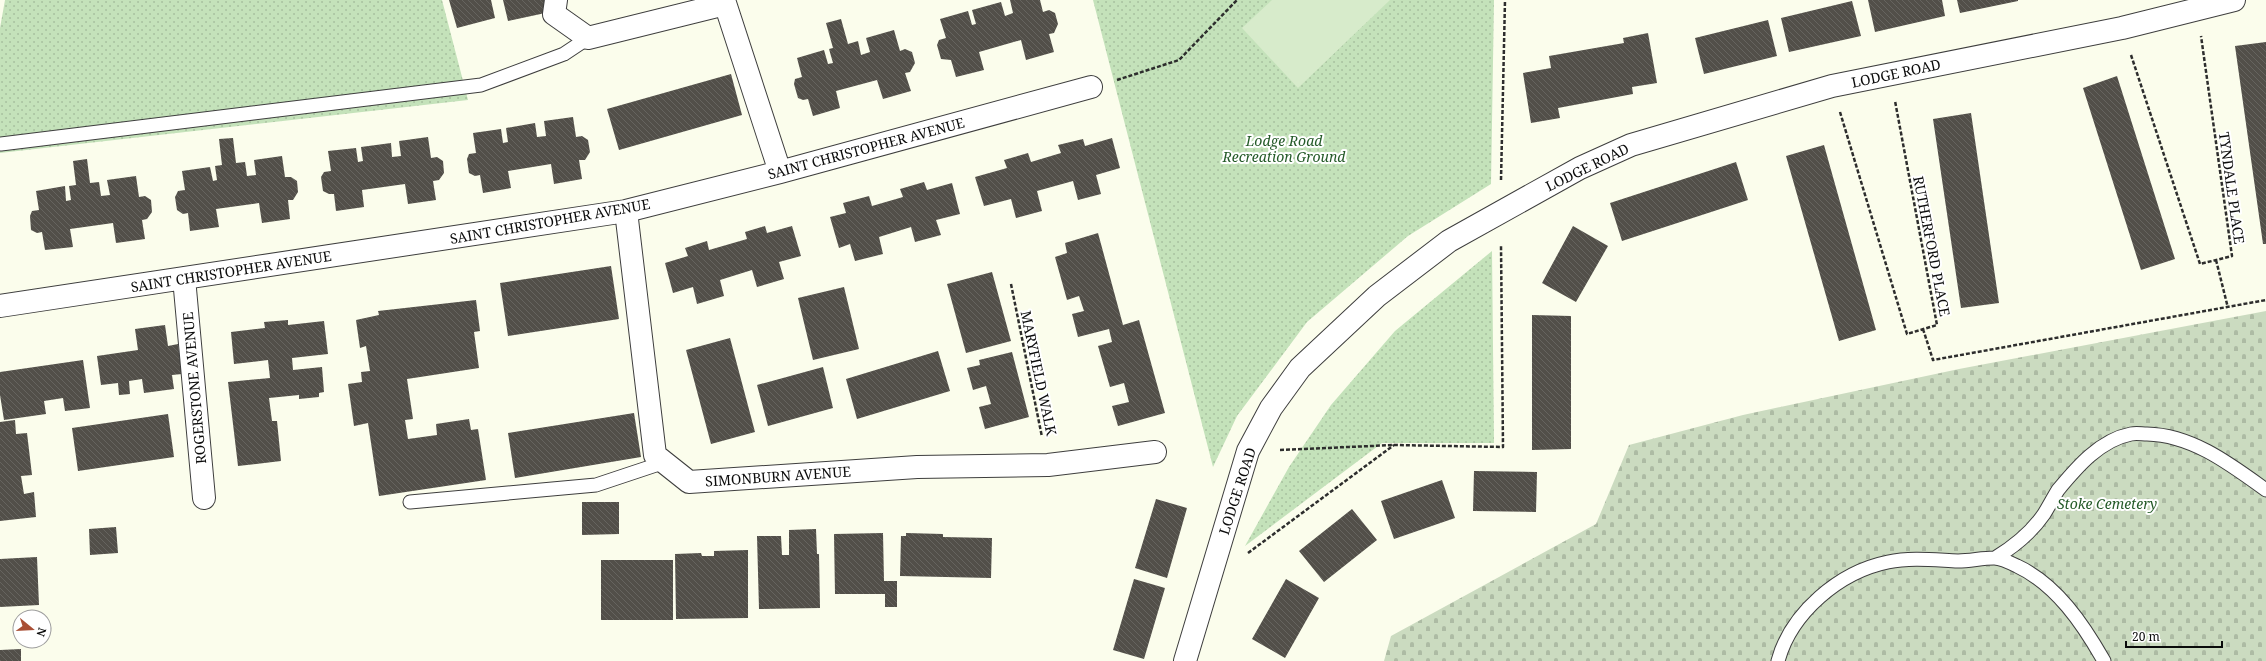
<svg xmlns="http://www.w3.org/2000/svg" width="2266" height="661" font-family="'Noto Serif',serif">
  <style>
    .green { fill: url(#green-dots) }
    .cemetery { fill: url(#cemetery-stones) }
    .pitch { fill: #d7ebcb }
    .building { fill: url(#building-back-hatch) }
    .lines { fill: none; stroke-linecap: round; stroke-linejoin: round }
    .service-casing { stroke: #3e3e3e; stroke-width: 15 }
    .minor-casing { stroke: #3e3e3e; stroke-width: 24 }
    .path { stroke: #2d2d2d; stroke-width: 2.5; stroke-dasharray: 4 2; stroke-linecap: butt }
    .service { stroke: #fff; stroke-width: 13 }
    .minor { stroke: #fff; stroke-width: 22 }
    .labels { text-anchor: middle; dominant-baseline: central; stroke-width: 4; stroke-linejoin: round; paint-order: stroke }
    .street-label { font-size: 14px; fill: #0b0b0b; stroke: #fff }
    .park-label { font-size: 14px; font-style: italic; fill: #245a28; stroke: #fff }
  </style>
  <defs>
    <pattern id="green-dots" width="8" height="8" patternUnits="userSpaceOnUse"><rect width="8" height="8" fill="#c4e2ba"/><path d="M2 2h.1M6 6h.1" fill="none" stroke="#a7c19f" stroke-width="1.8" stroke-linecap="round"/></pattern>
    <pattern id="cemetery-stones" width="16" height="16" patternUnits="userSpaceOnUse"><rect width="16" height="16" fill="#cbdbc0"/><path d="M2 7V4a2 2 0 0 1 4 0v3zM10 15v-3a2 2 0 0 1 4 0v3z" fill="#adbba4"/></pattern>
    <pattern id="building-back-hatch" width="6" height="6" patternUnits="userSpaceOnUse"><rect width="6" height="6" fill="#524f49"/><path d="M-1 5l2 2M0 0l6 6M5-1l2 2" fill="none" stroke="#66645f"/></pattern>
  </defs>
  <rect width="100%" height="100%" fill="#fbfdec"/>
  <path class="green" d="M5 0H442L468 100 0 153V28Z
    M1093 0H1494L1491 184 1408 236 1307 322 1237 416 1213 467Z
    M1492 251 1494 443H1382L1245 546 1289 467 1331 405 1395 331Z"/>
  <path class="cemetery" d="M2266 311V661H1384L1391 636 1596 524 1629 445 1743 415 1959 369Z"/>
  <path class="pitch" d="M1272 0H1390L1298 88 1242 28Z"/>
  <path class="building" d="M449 0H491L495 18 457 28Z
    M503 0H547L550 12 508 21Z
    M1010 0H1040L1043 12 1049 10 1055 13 1058 24 1054 33 1049 34 1054 52 1026 60 1021 40 979 52 984 70 956 77 951 60 941 59 937 45 939 40 946 38 940 19 968 11 972 25 976 24 972 10 1001 2 1005 16 1013 13Z
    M1868 0H1942L1945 16 1875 32Z
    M1957 0H2018V1L1960 13Z
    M1852 1 1861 36 1789 52 1781 18Z
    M841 19 848 44 858 41 861 55 870 52 866 38 894 30 900 51 905 49 912 52 915 63 910 72 905 73 911 91 883 99 877 80 836 91 840 108 813 116 808 99 803 100 798 98 794 84 795 79 802 77 797 58 824 50 828 64 833 63 829 49 833 48 826 23Z
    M1768 20 1777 56 1704 74 1695 38Z
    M1648 33 1657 83 1632 87 1633 94 1558 108 1560 118 1531 123 1523 73 1551 68 1549 56 1624 43 1623 38Z
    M2266 42V244H2263L2235 46Z
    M731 74 742 115 619 150 607 109Z
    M2117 76 2175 259 2141 270 2083 88Z
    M1971 113 1999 303 1961 308 1933 119Z
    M573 117 576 137 582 136 588 140 590 152 585 160H579L582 179 554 184 551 164 508 171 511 188 483 193 480 175 475 176 469 173 467 159 469 154 476 153 473 133 501 129 503 143 508 142 506 128 535 123 537 137 546 136 544 121Z
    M428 137 431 158 437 157 443 161 444 173 439 180 433 181 436 200 408 204 405 184 362 190 364 207 336 211 334 194H329L323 191 321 177 324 172 331 171 328 151 356 148 358 162 363 161 361 147 391 143 392 157 401 156 399 141Z
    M233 138 236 163 245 162 247 176 256 175 254 160 282 156 285 177H291L297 181 298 192 293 200H288L290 219 262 223 259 203 216 209 219 227 190 231 188 213 183 214 177 210 175 197 178 191 185 190 182 171 210 167 213 181 217 180 215 166 222 165 219 139Z
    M1112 138 1120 168 1096 175 1101 194 1078 200 1073 181 1037 191 1042 211 1016 218 1011 199 984 206 975 177 1007 168 1004 160 1028 153 1031 162 1061 153 1058 145 1083 139 1085 146Z
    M1824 145 1876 330 1839 341 1786 156Z
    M87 159 90 183 99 182 101 196 110 195 107 180 136 176 139 197 145 196 151 200 152 212 147 219 142 220 145 239 116 243 113 223 70 229 73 247 45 250 42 232 37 233 31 230 30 216 32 211 39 210 36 191 65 186 66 201 71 200 69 186 76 185 73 161Z
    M1736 162 1748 200 1622 241 1610 203Z
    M924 182 927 190 952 183 960 214 936 220 941 235 915 242 911 227 879 237 883 254 855 261 850 244 839 248 830 217 846 213 843 203 869 196 872 206 903 197 900 189Z
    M765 226 767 233 792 226 801 256 779 262 784 279 757 287 752 270 720 280 724 296 697 304 693 287 673 293 665 263 688 256 685 248 707 241 709 250 747 239 745 232Z
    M1573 226 1608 246 1576 302 1542 283Z
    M1098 233 1123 325 1139 320 1165 413 1118 426 1112 406 1129 402 1124 383 1110 387 1098 346 1112 342 1109 329 1078 337 1072 314 1084 311 1079 296 1067 300 1055 257 1067 253 1065 243Z
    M611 266 619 319 508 336 500 283Z
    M992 272 1011 341 966 353 947 284Z
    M844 287 859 349 813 360 798 298Z
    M476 300 480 331 474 332 479 368 407 379 413 419 405 420 408 439 437 435 436 424 469 419 471 430 478 429 486 480 379 496 368 423 354 426 348 384 362 382 361 372 370 371 366 346 360 348 356 320 379 315 378 311Z
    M1532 315 1571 316V449L1532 450Z
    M288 320V325L324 321 328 354 292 358 293 370 322 367 324 392 319 393V397L299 399V395L269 398 272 421H277L281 461 238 466 228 382 270 378 268 360 234 364 231 332 265 328 264 322Z
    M165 325 168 346 178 344 182 374 172 375 174 389 144 393 142 379 129 381 130 394 119 395 118 383 101 385 97 356 138 350 135 329Z
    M730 338 755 432 711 444 686 350Z
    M938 351 950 391 857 419 846 379Z
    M1012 352 1029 417 985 429 979 407 991 404 986 386 973 390 967 368 980 365 979 360Z
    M83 360 90 408 65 411 63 398 44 401 46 414 4 420 0 395V372Z
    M823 367 833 408 768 426 757 385Z
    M634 413 641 457 515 478 508 433Z
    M168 414 174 457 78 471 72 428Z
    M15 420 16 434 27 433 32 475 21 476 24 494 34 492 36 517 0 521V422Z
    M1474 471 1537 472 1536 512 1473 511Z
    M1442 480 1455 518 1394 539 1381 501Z
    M1156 499 1187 508 1167 578 1135 568Z
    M582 502H619V534L582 535Z
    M1352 509 1377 540 1324 582 1299 551Z
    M116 527 118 553 90 555 89 529Z
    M816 529 817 554H819L820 608 759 609 757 536H781L782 555H789V530Z
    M883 533 884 581H897V607H885V594H835L834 534Z
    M906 533 943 534V537L992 538 991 578 900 576 901 536H906Z
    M748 550V618L676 619 675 554 701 553 702 556H714V551Z
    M37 557 39 605 0 607V559Z
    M601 560H673V620H601Z
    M1134 579 1165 588 1144 659 1113 650Z
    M1286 579 1319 598 1285 658 1252 639Z
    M21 649V661H0V650Z"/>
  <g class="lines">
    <g class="service-casing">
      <path id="service" d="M1 144 481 85 564 54 588 38
        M410 502 596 485 665 462
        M1995 558C2015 546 2031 533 2044 514 2049 506 2053 498 2058 490 2077 467 2100 440 2131 434 2136 433 2142 434 2147 434 2192 435 2230 464 2266 490
        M1778 661C1791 613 1839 572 1888 562 1911 557 1935 560 1958 561 1970 561 1982 558 1994 558 2001 558 2011 563 2017 566 2056 584 2083 624 2104 661"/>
    </g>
    <g class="minor-casing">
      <path id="minor" d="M556 0 554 14 588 38 725 4
        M724 0 780 172
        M626 211 655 455 689 482 917 467 1048 465 1155 452
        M184 278 204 498
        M0 306 626 211 780 172 1091 87
        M1185 661 1248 451 1271 408 1300 368 1377 296 1449 241 1580 168 1631 145 1832 86 2122 28 2234 0"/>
    </g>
    <path class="path" d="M2131 55 2200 264 2232 256 2201 36
      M1117 80 1179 60 1237 0
      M1840 112 1907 334 1937 325 1895 101
      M1501 180 1505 0
      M2216 260 2228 308
      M1011 284 1042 437
      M1923 329 1933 360 2266 300
      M1280 450 1394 445 1503 447 1501 245
      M1248 553 1394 445"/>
    <use href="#service" class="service"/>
    <use href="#minor" class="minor"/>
  </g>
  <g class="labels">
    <g class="street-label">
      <text transform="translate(1896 73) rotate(-12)">LODGE ROAD</text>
      <text transform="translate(866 148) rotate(-15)">SAINT CHRISTOPHER AVENUE</text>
      <text transform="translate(1587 167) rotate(-26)">LODGE ROAD</text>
      <text transform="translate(2232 188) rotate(82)">TYNDALE PLACE</text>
      <text transform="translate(550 221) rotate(-10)">SAINT CHRISTOPHER AVENUE</text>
      <text transform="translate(1932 246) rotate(79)">RUTHERFORD PLACE</text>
      <text transform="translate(231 271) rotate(-9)">SAINT CHRISTOPHER AVENUE</text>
      <text transform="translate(1039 373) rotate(78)">MARYFIELD WALK</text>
      <text transform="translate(194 388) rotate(-95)">ROGERSTONE AVENUE</text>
      <text transform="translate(778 476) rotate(-4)">SIMONBURN AVENUE</text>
      <text transform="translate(1237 491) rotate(-72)">LODGE ROAD</text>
    </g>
    <g class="park-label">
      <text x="1284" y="140">Lodge Road<tspan x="1284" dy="16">Recreation Ground</tspan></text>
      <text x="2107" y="503">Stoke Cemetery</text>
    </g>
  </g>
  <g transform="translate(32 629) rotate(108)"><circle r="19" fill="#ffffff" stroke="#9d9d9d"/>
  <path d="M0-3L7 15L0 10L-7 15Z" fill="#a94f35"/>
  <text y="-6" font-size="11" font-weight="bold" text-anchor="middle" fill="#0b0b0b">N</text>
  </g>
  <path d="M2126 641v6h96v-6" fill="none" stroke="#0b0b0b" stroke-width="2"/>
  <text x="2132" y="641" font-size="12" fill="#0b0b0b" stroke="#ffffff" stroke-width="3" paint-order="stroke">20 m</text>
</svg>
